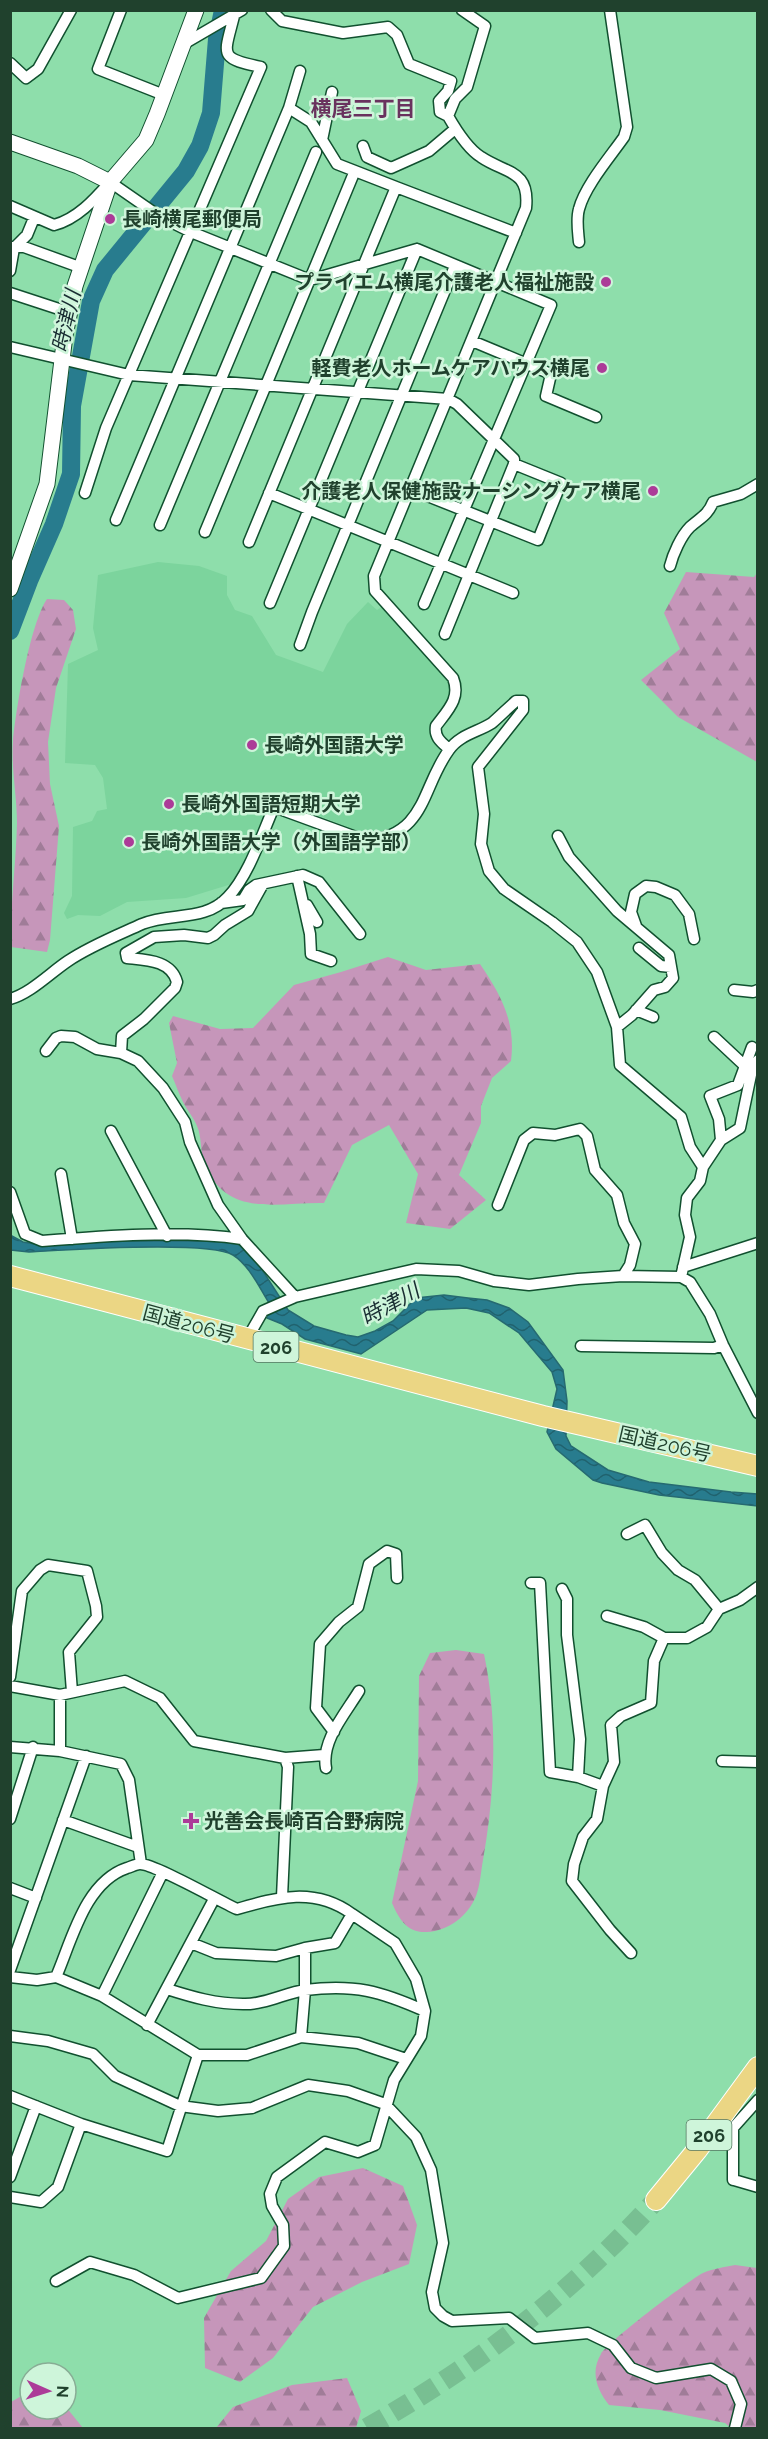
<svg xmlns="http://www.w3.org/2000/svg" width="768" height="2439" font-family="Raleway,'Noto Sans JP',sans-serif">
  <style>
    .built { fill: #7cd49d }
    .forest { fill: url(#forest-firs) }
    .water { fill: url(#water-waves); stroke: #266a71; stroke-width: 1.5 }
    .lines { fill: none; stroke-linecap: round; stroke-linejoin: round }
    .river { stroke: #287c8e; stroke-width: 18 }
    .highway-tunnel { stroke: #78bf92; stroke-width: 20; stroke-dasharray: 20 10; stroke-linecap: butt }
    .street-casing { stroke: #11502f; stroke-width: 13 }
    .secondary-casing { stroke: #11502f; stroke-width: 17 }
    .highway-casing { stroke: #fff; stroke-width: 22 }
    .street { stroke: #fff; stroke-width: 10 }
    .secondary { stroke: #fff; stroke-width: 15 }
    .highway { stroke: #ebd684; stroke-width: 20 }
    .poi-dot { fill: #ac3b98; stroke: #cef5da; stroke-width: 2 }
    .labels { text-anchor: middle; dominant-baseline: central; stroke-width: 5; stroke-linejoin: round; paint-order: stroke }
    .shield { fill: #cef5da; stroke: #547761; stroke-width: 1.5 }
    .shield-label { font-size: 18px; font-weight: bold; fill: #20412d }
    .poi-label { font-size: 20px; font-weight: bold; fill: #20412d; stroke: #cef5da; text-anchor: start }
    .street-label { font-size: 20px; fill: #20412d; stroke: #cef5da }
    .neighbourhood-label { font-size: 21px; font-weight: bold; fill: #69325e; stroke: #cef5da }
    .water-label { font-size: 21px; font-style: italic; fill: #192d32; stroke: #cef5da }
  </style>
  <defs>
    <pattern id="forest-firs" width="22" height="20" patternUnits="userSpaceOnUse" patternTransform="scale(1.5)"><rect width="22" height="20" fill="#c696ba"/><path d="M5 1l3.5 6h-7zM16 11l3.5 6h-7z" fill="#a07c98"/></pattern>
    <pattern id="water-waves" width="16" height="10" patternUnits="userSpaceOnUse" patternTransform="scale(1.5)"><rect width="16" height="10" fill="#287c8e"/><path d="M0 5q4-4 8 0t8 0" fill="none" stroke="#20626e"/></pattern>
  </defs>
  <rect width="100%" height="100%" fill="#8edeab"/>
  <path class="built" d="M158 562 199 566 227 576V595L235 610 252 616 276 655 323 672 347 624 368 602 377 610 383 606 449 682 451 694 430 725 433 740 444 751 405 819 393 831 361 832 271 797 235 883 186 898 127 902 100 916 78 915 67 919 64 913 72 896 73 827 92 821 97 811 107 809 103 778 95 765 65 763 68 664 98 650 93 628 98 575Z"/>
  <path class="forest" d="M686 572 754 577 757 573V762L678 717 641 680 680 649 664 613Z
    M47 599 64 600 73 610 76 629 56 688 48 742 50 784 59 826 50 940 47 952 11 947C10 905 16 865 17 823 17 796 11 768 13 741 16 709 30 624 47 599Z
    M388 957 426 970 480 964C501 995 516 1022 511 1061L492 1078 481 1106V1123L459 1175 486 1200 450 1229 406 1223 418 1174 389 1125 352 1145 324 1203C277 1202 225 1219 204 1162 200 1151 202 1137 197 1126 194 1118 187 1110 183 1102 179 1094 176 1085 172 1076L177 1063 169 1023 173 1016 220 1029 253 1028 294 985 341 972Z
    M456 1650 484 1654C498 1720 495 1793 483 1860 481 1871 480 1886 476 1896 468 1916 448 1931 427 1932 407 1933 399 1919 392 1903L418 1781 419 1676 430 1653Z
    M363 2168 403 2186 417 2225 409 2264 362 2282 313 2307 273 2358 240 2382 205 2368 204 2318 231 2271 266 2241 288 2199 319 2177Z
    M735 2265 757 2268V2428H731L725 2423 660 2410 609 2405C597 2390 590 2372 601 2354 606 2343 689 2280 703 2273 712 2269 725 2267 735 2265Z
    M347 2378 361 2411 356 2428H216L233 2407 292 2385Z
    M30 2391V2409L66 2407 83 2428H11V2402Z"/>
  <path class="water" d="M10 1235 23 1242 35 1244 111 1241H229L242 1246 252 1254 288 1310 314 1326 346 1335 358 1337 375 1331 393 1321 416 1298 444 1295 468 1298 487 1300 509 1308 528 1322 563 1370 567 1401 566 1436 571 1446 608 1470 649 1482 731 1492 757 1494V1506L659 1495 602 1483 593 1480 556 1449 547 1432 557 1389 552 1372 519 1333 489 1313 466 1308 427 1310 361 1354 305 1339 282 1324 267 1318 269 1303C259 1287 249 1265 233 1255 208 1240 65 1250 29 1252L11 1250Z"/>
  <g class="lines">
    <path class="river" d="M10 631 29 581 54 524 71 474 72 406 91 301 105 270 186 171 200 146 211 113 217 39 223 10"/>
    <path class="highway-tunnel" d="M367 2428C477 2365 571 2294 656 2200"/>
    <g class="street-casing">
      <path id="street" d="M121 10 98 69 164 95
        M271 10 282 21 343 33 388 27 397 35 409 64 451 81 448 91 439 101 440 112 448 116
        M182 45 242 10
        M10 63 26 78 38 69 71 10
        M289 108 311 122 337 164 396 187
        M322 140 332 92
        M363 146 367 157 391 168 429 151 455 129
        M10 206 54 225C77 219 94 200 110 182L159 216 191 232 310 280 417 249 551 305 424 604
        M579 242C578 231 576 219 579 209 585 186 610 157 624 137L627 127 610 10
        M10 247H24L82 268
        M10 271 14 248 27 235 34 218
        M10 293 68 312
        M472 341 551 374 546 396 596 417
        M10 347 129 375 448 399 457 404 514 459V464L445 634
        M410 489 538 540 561 483 514 464
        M85 493 106 428 261 67C218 58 224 56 234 16
        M269 493 513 593
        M116 520 289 108 300 71
        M160 525 316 152
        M205 532 354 173
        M249 542 396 187 516 233
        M670 566C673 554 681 536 690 527 700 518 708 515 713 502L741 494 758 484
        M270 603 417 249
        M300 645 312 612 455 266
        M449 749C441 742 434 737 436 726 448 710 461 698 453 678L375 591 374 576 526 208C530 169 506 174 481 157 468 149 456 130 448 116L455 99 467 87 485 26 462 10
        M558 836 569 857 617 911 669 955 673 978 665 987 654 990 632 1015 617 1027
        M297 876 310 934 311 954 331 961
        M221 903 243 900 249 890 256 885 303 875 319 882 360 934
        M307 905 317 922
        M636 926 631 912 635 894 646 886 656 887 675 895 689 914 694 939
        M639 948 661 966 671 967
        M734 990 753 992 758 990
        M10 999C31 993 50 973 68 961 90 946 118 935 142 924 171 912 205 922 228 897 249 875 262 834 274 807L367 841C427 834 421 788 449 750 459 735 478 732 492 723 500 716 508 708 516 701H523V710L478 767 484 814 481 844 489 871 504 889 552 922 577 942 597 972 617 1027 620 1065 681 1117 690 1147 703 1167 700 1181 687 1198 685 1215 690 1237 681 1277
        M636 1010 653 1017
        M714 1037 745 1066 738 1085 710 1096 719 1119 721 1140
        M46 1051 56 1038 61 1036 75 1037 97 1049 121 1053 138 1061 163 1088 185 1122 190 1142 218 1205 242 1239 295 1297
        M121 1053 122 1036 144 1019 175 988 177 982C171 960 146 960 127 958L126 953 154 937 184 935 208 938 214 935 225 925 248 911 263 884
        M745 1066 752 1047
        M111 1131 167 1236
        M703 1167 721 1140 740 1128 752 1070 758 1060
        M61 1174 72 1239
        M10 1192 25 1234 42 1241C104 1236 180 1230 242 1239
        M498 1205 524 1140 533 1133 555 1135 580 1129 587 1136 595 1170 617 1195 624 1223 635 1244 630 1265 623 1276
        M683 1267 758 1243
        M247 1339 263 1311 295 1297 416 1269 459 1271 494 1281 529 1285 578 1279 623 1276 681 1277 690 1282 710 1314 723 1345 758 1413
        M581 1346 714 1348 723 1345
        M627 1534 645 1525 662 1553 678 1570 695 1580 719 1609
        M531 1583H540L550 1772 578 1777 603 1786
        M562 1589 567 1599V1635L580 1739 578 1777
        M607 1616 644 1627 664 1638
        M10 1677 22 1591 40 1570 48 1565 87 1571 96 1606 97 1617 69 1652 72 1692
        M10 1686 60 1695 125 1681 160 1698 194 1741 285 1758 288 1767 282 1897
        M334 1732 316 1708 320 1644 339 1622 358 1607 369 1564 387 1551 396 1554 397 1578
        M10 1747 60 1751 121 1764 129 1780 141 1864
        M60 1751V1695
        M285 1758 324 1755
        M722 1761 758 1762
        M326 1768C321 1741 345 1714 359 1691
        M10 1819 33 1747
        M63 1820 138 1847
        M10 1888 36 1898
        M191 1943 216 1953 276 1956 305 1948
        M631 1953 610 1930 572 1881 574 1864 583 1837 597 1819 603 1786 614 1762 611 1725 621 1716 651 1703 654 1661 664 1638H687L707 1627 719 1609 740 1600 758 1587
        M10 1970 86 1756
        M10 1977 37 1980 56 1977 102 1996 198 2055H247L301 2037 358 2043 406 2059
        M56 1977C72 1940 85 1882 127 1868 131 1867 136 1864 140 1864 155 1864 219 1901 237 1909 278 1897 315 1887 352 1914L335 1943 305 1948V1990L301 2037
        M167 1989C192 1997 216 2004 243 2004 264 2005 285 1993 305 1990 355 1984 380 1991 425 2011
        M102 1996 163 1872
        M147 2025 214 1899
        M10 2036 48 2041 93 2054 115 2076 180 2106 218 2111 252 2108 308 2085 348 2091 385 2104 416 2137 431 2170 443 2243 432 2292 435 2308 443 2316 452 2321 509 2318 535 2338 588 2333 613 2345 631 2368 656 2378 711 2369 731 2381 741 2404 735 2428
        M10 2096 81 2124 167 2151 198 2055
        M10 2177 36 2106
        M733 2180V2128L758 2100
        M734 2180 758 2187
        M10 2197 41 2202 58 2187 81 2124
        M56 2281 90 2262 134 2275 178 2298 261 2278 284 2246 283 2225 272 2206 270 2194 277 2177 325 2142 358 2152 375 2145 394 2080 421 2036 425 2011 416 1979 395 1943 352 1914"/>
    </g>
    <g class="secondary-casing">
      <path id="secondary" d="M10 142 78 166 110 182
        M10 589 47 484 65 335 75 286 110 182 146 140 157 114 196 10"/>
    </g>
    <g class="highway-casing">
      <path id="highway" d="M10 1276 543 1416 758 1466
        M656 2200 697 2150 758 2067"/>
    </g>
    <use href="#street" class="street"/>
    <use href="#secondary" class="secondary"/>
    <use href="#highway" class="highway"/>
  </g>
  <g class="poi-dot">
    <circle cx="110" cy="219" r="6"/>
    <circle cx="606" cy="282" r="6"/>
    <circle cx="602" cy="368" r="6"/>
    <circle cx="653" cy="491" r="6"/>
    <circle cx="252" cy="745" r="6"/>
    <circle cx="169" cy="804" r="6"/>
    <circle cx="129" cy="842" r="6"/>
    <path d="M188 1812h6v6h6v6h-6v6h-6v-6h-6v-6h6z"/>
  </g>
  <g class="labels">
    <g class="shield">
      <rect x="253.5" y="1332" width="45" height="30" rx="4.5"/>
      <rect x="686.5" y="2120" width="45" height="30" rx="4.5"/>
    </g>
    <g class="shield-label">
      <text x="276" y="1347">206</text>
      <text x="709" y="2135">206</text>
    </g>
    <g class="poi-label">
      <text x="122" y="219">長崎横尾郵便局</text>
      <text x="594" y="282" text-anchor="end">プライエム横尾介護老人福祉施設</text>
      <text x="590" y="368" text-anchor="end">軽費老人ホームケアハウス横尾</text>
      <text x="641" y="491" text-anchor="end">介護老人保健施設ナーシングケア横尾</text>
      <text x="264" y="745">長崎外国語大学</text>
      <text x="181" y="804">長崎外国語短期大学</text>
      <text x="141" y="842">長崎外国語大学（外国語学部）</text>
      <text x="204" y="1821">光善会長崎百合野病院</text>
    </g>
    <g class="street-label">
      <text transform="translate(189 1324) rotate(15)">国道206号</text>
      <text transform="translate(665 1444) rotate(13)">国道206号</text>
    </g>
    <g class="neighbourhood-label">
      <text x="363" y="108">横尾三丁目</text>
    </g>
    <g class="water-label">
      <text transform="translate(66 321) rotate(-77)">時津川</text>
      <text transform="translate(390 1304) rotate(-29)">時津川</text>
    </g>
  </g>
  <rect width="768" height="2439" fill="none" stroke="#20412d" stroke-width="24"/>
  <g transform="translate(48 2391) rotate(93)"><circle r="28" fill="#cef5da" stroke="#88ad95" stroke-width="1.5"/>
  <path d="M0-4.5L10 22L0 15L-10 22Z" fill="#ac3b98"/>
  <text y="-9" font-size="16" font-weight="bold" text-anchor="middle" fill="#20412d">N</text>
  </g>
</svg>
